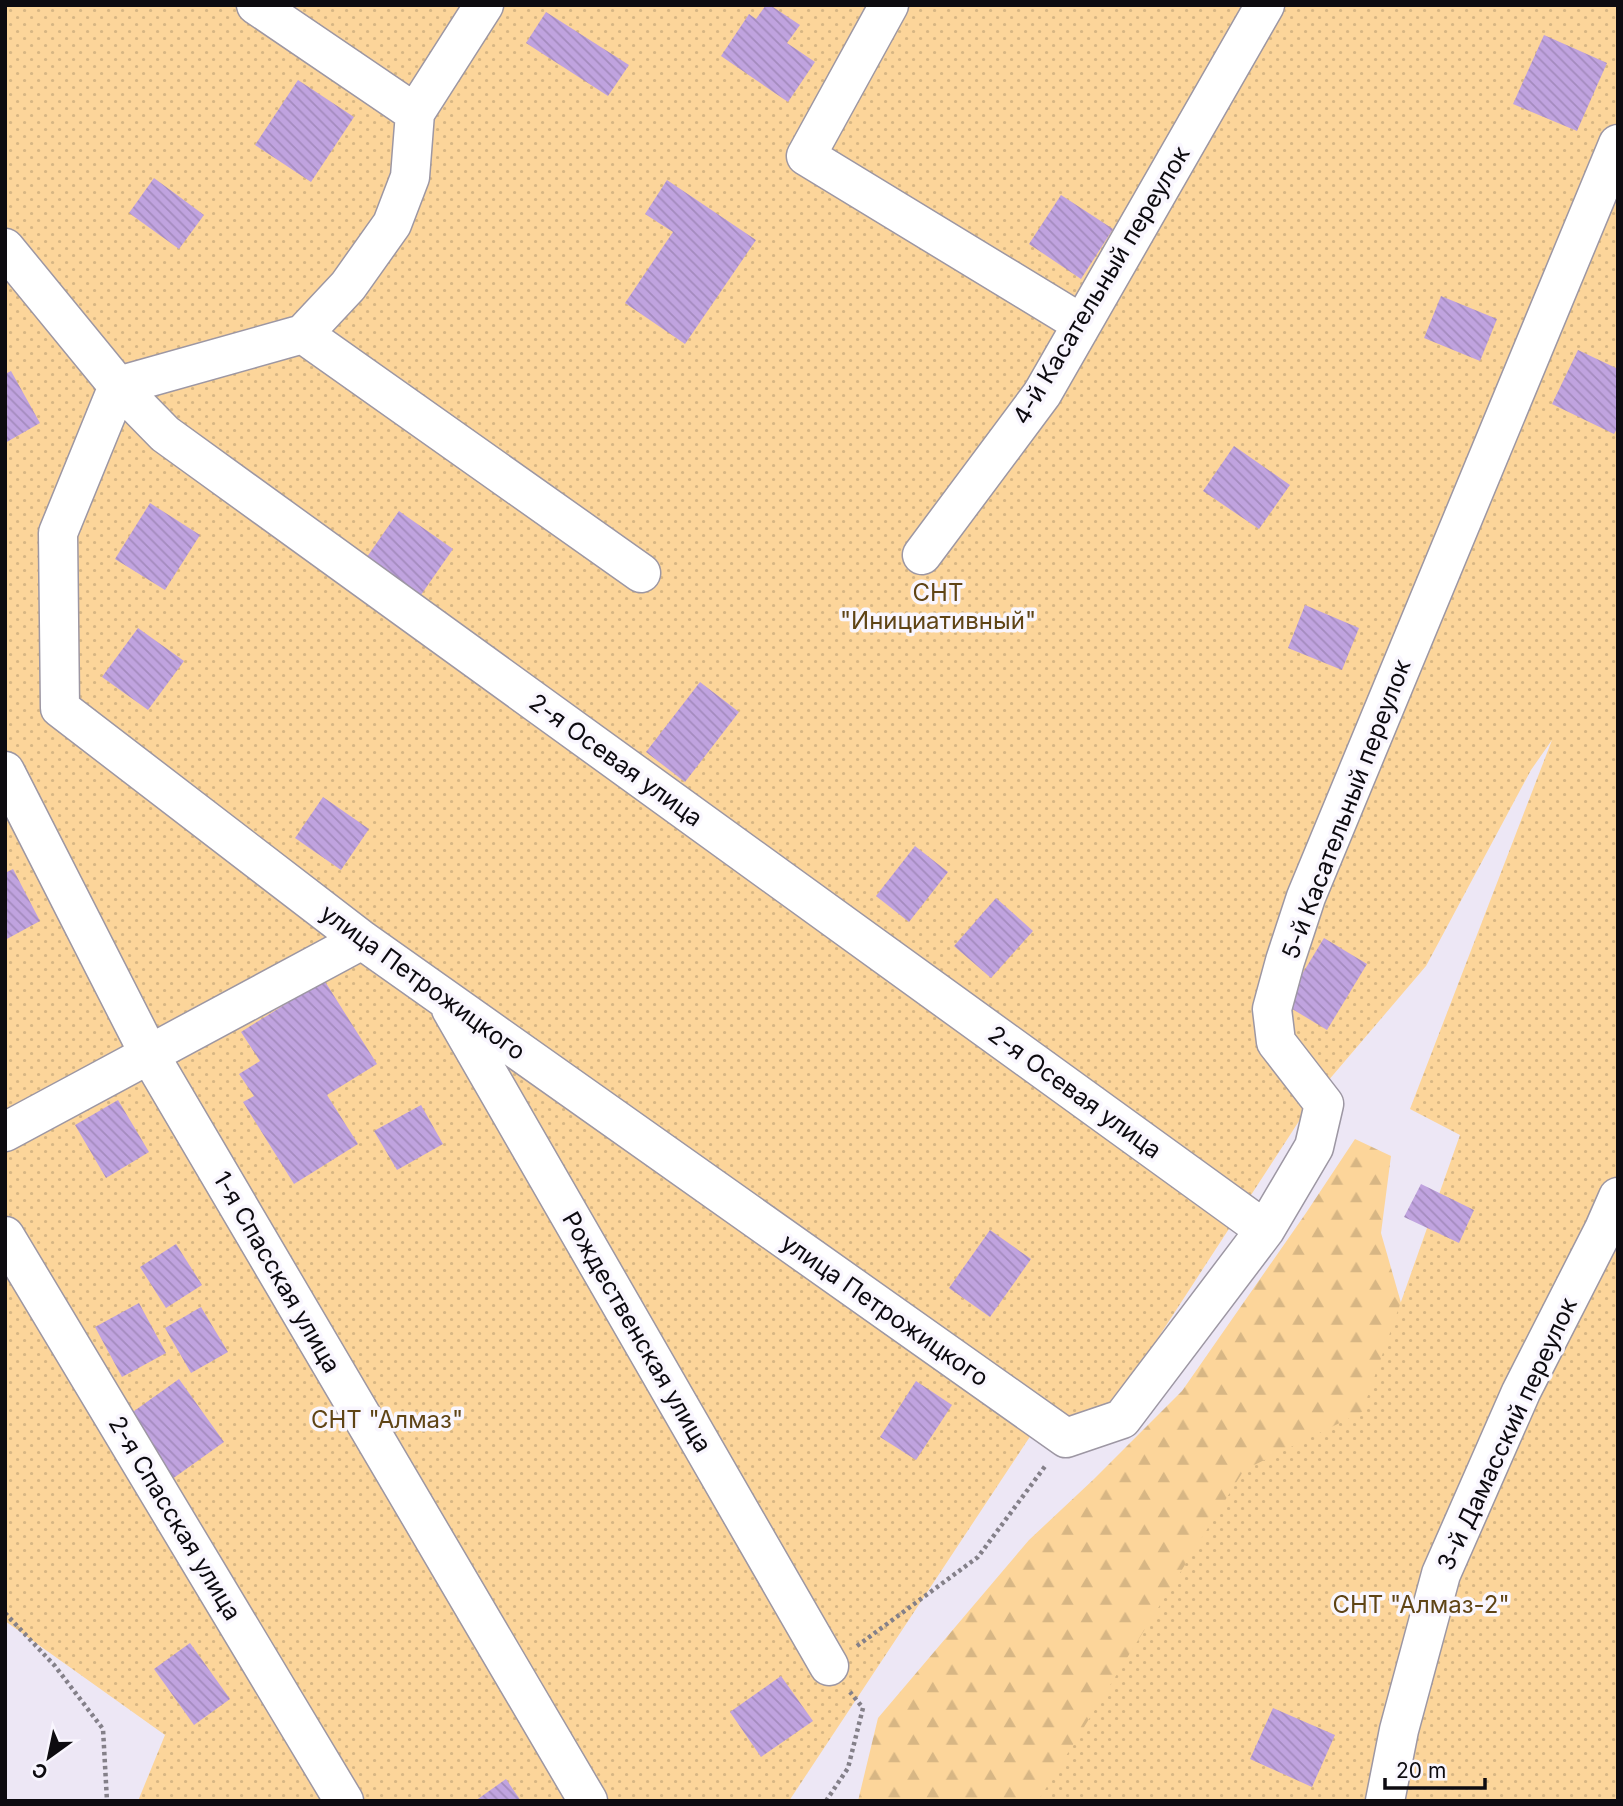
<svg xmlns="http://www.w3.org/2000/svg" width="1623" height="1806" font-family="Inter,sans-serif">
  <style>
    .forest { fill: url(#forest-firs) }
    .garden { fill: url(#garden-dots) }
    .building { fill: url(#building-back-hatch) }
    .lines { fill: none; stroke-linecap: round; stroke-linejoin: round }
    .street-casing { stroke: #9d97a3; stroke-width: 41 }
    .path { stroke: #848089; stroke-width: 4.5; stroke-dasharray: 3.5 3.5; stroke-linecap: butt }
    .street { stroke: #fff; stroke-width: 38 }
    .labels { text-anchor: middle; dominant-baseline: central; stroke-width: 7; stroke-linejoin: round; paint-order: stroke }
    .street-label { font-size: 24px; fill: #0d0b10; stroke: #f9f6fe }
    .park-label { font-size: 24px; fill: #5f4415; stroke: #f9f6fe }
  </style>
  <defs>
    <pattern id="forest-firs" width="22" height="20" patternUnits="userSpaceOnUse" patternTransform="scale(1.75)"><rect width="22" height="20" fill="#fcd59a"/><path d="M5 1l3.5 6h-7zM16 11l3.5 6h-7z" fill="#d7b684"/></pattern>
    <pattern id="garden-dots" width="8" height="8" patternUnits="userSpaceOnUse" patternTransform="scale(1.75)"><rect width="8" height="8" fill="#fcd59a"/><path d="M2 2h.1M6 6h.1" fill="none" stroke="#d7b684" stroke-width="1.8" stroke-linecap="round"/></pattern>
    <pattern id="building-back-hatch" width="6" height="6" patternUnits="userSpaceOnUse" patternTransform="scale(1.75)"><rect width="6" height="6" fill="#c0a3df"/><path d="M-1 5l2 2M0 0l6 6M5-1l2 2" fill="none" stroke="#a48bbe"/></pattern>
  </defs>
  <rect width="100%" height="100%" fill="#ede7f5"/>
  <path class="forest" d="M1355 1139 1391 1156 1381 1233 1438 1432 1120 1801H858L878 1718 1029 1540 1094 1479 1182 1391 1306 1213Z"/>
  <path class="garden" d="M5 5H1618V1801H1038L1244 1470 1362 1412 1460 1135 1410 1109 1552 740 1531 770 1426 966 1316 1095 1089 1444 1043 1417 789 1801H138L165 1735 5 1621Z"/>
  <path class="building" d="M766 5H770L800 25 787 43 815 62 788 102 721 56 749 14 756 19Z
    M546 12 629 65 608 96 526 43Z
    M1544 35 1607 63 1577 131 1513 104Z
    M298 80 354 117 311 182 255 145Z
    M154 178 204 215 179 249 129 213Z
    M667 180 756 240 685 344 625 303 673 232 645 214Z
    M1061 195 1113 229 1081 279 1029 244Z
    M1441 296 1497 319 1480 361 1424 338Z
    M1578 350 1618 369V427L1614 434 1552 404Z
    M11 371 40 423 5 443V374Z
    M1234 446 1290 485 1259 529 1203 491Z
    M150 503 200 535 165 590 115 559Z
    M399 511 453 549 416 602 362 564Z
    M1305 605 1359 628 1342 670 1288 648Z
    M138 628 184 661 148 710 102 677Z
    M700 682 739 712 685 782 646 752Z
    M323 797 369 829 341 870 295 838Z
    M915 846 948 872 909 922 876 896Z
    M13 869 40 921 5 940V873Z
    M996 898 1033 931 991 978 954 946Z
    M1324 938 1367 964 1327 1030 1284 1004Z
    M324 980 377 1064 327 1095 358 1144 294 1184 243 1102 254 1096 239 1074 260 1061 241 1032Z
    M118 1100 149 1152 106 1178 75 1125Z
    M421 1105 443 1144 397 1170 374 1131Z
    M1421 1184 1474 1210 1459 1243 1404 1217Z
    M990 1230 1031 1259 990 1317 949 1288Z
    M176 1244 202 1285 166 1308 140 1267Z
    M139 1303 166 1353 122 1377 95 1327Z
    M201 1307 228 1352 191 1373 165 1328Z
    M179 1379 224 1442 168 1482 123 1419Z
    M916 1381 952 1405 916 1460 880 1437Z
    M190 1643 230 1699 194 1725 154 1669Z
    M781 1676 813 1721 761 1757 730 1712Z
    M1273 1708 1335 1735 1312 1787 1250 1759Z
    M506 1779 521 1801H475Z"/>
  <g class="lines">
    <g class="street-casing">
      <path id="street" d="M256 5 415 113
        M484 5 415 113 410 177 392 224 348 286 303 334 118 386 58 533 60 708 362 940 1066 1438 1122 1419 1265 1230 1314 1147 1324 1104 1276 1042 1272 1009 1285 961 1306 897 1618 144
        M889 5 806 156 1082 324
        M5 248 118 386 165 434 1265 1230
        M303 334 641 573
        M922 555 1042 394 1265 5
        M5 771 149 1054 588 1801
        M451 1009 829 1666
        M5 1132 362 940
        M5 1236 344 1801
        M1385 1801 1399 1730 1441 1574 1521 1392 1604 1229 1618 1197"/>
    </g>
    <path class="path" d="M5 1613 55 1666 103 1729 107 1801
      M857 1646 978 1557 1046 1465
      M826 1801 848 1768 863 1708 850 1692"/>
    <use href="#street" class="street"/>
  </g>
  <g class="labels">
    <g class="street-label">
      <text transform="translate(1101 285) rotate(-59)">4-й Касательный переулок</text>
      <text transform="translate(616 760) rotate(36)">2-я Осевая улица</text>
      <text transform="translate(1346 809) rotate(-69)">5-й Касательный переулок</text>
      <text transform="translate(423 982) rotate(36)">улица Петрожицкого</text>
      <text transform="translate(1075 1092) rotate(36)">2-я Осевая улица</text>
      <text transform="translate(277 1272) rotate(60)">1-я Спасская улица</text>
      <text transform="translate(885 1310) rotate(35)">улица Петрожицкого</text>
      <text transform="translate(637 1332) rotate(60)">Рождественская улица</text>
      <text transform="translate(1507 1434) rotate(-65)">3-й Дамасский переулок</text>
      <text transform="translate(175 1518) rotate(59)">2-я Спасская улица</text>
    </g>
    <g class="park-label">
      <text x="938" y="592">СНТ<tspan x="938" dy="28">"Инициативный"</tspan></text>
      <text x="387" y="1419">СНТ "Алмаз"</text>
      <text x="1421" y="1604">СНТ "Алмаз-2"</text>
    </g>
  </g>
  <rect width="1623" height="1806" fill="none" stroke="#0d0b10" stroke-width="14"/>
  <g transform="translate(49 1757) rotate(213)" stroke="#f9f6fe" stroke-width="5" paint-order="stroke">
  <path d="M0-5L12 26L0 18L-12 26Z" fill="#0d0b10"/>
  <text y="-10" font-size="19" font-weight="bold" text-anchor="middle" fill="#0d0b10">С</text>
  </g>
  <path d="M1385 1778v10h100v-10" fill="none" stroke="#0d0b10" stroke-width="3.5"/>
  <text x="1396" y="1778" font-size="21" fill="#0d0b10" stroke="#f9f6fe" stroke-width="5" paint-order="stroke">20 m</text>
</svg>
